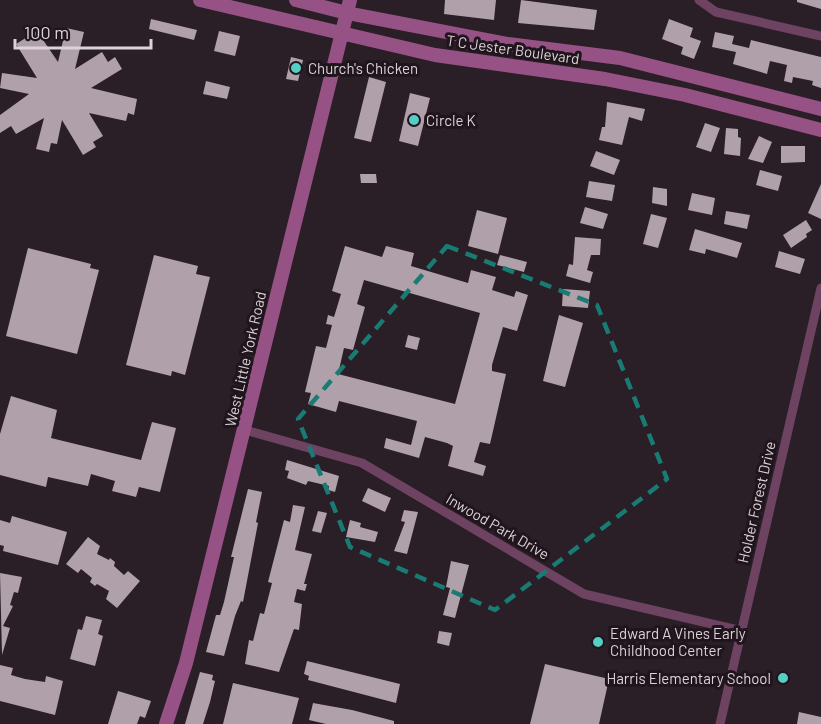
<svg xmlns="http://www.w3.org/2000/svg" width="821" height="724" font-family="Barlow,sans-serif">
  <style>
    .building { fill: #b0a0aa; fill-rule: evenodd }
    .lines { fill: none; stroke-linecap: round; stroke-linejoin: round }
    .street { stroke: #6e4261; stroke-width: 9 }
    .secondary { stroke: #975285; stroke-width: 14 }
    .marked { fill: none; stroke: #197b73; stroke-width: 4.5; stroke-dasharray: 12 8; stroke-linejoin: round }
    .poi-dot { fill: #55cec4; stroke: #21151d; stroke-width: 2 }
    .labels { text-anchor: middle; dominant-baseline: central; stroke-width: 6; stroke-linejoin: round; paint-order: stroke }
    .street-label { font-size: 15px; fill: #dbd3d8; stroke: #21151d }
    .poi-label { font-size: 15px; fill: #dbd3d8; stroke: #21151d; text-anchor: start }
  </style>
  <rect width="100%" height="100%" fill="#2a1e27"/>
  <path class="building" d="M445 0H496L494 20 444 14Z
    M521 0 597 10 594 30 518 23Z
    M797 0H821V9L797 2Z
    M151 19 197 30 194 40 149 29Z
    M669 19 693 28 690 37 701 41 694 59 681 54 683 47 662 39Z
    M66 28 84 32 75 69 102 52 108 62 115 57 122 69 91 88 137 99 134 115 128 113 126 121 89 113 103 136 93 142 96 147 83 155 62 120 57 144 51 143 49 152 36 149 44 118 16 134 11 126 0 133V115L29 94 0 88 2 73 37 78 16 44 37 31 58 62Z
    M219 31 240 36 235 56 214 51Z
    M715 32 734 36 732 44 749 48 751 40 821 57V88L812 85 813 81 793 77 792 83 784 81 787 65 770 61 767 74 733 64 736 52 712 47Z
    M291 57 303 60 298 81 286 79Z
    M369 77 386 82 371 142 354 138Z
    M206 81 230 87 227 99 203 94Z
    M410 93 430 98 418 146 399 141Z
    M607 102 645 109 642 121 629 117 622 145 599 140 602 127H605Z
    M705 123 720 128 711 152 696 147Z
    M726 128 738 129V137L741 138 740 156 724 154Z
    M759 136 772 142 763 163 748 159Z
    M781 146H805V162L781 163Z
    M596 151 620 160 614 175 590 166Z
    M760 170 782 176 778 191 756 185Z
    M360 174H376L377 183H361Z
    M589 181 615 185 612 201 586 197Z
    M821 184V219L808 213Z
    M653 187 667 189V206L652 203Z
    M692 193 715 198 712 215 688 210Z
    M585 207 608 214 603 229 580 223Z
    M477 210 507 218 498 254 468 246Z
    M726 211 750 215 747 229 724 224Z
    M651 214 667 218 658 248 643 244Z
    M806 220 812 230 806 234 807 237 791 248 783 235Z
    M695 229 742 243 737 258 706 249 705 254 689 250Z
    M575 237 601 239 600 255H591L587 270 593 272 590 283 566 276 569 264 573 265Z
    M345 246 382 257 386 246 414 253 411 266 468 283 471 270 496 277 492 290 514 297 516 291 528 295 517 331 503 327 492 365V371L506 374 490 444 480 442 474 462 486 466 483 476 448 466 453 446 447 443 425 437 419 458 384 448 386 438 411 445 417 421 339 401 336 412 308 404 311 393 305 392 316 346 326 348 332 325 326 324 328 315 334 317 341 294 332 291ZM364 280 480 313 455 404 338 374 344 348 353 350 365 307 357 304Z
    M28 248 91 264 90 268 99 270 77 354 6 336Z
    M779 251 805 259 800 274 775 267Z
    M154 255 198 266 196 274 210 277 185 375 172 371 171 376 126 365Z
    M500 255 527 262 524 272 497 265Z
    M563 289 590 291 588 308 562 306Z
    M559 315 583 323 565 387 543 381Z
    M408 335 420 338 417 350 405 347Z
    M11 396 57 410 51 438 141 460 152 422 176 428 160 492 139 487 136 497 112 491 115 481 91 474 88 486 48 477 46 487 0 475V434Z
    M287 460 339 476 335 492 328 490 329 486 308 481 306 485 287 478 289 471 285 470Z
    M368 488 391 498 385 512 362 501Z
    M248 489 262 492 256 522 258 523 243 602 241 601 235 616 224 656 206 652 216 615H220L224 602 234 557H231Z
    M293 505 305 507 295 550 312 554 304 584H307L305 591 297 589 294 602 302 604 299 630 294 629 279 672 245 664 249 640 253 641 260 613 264 614 272 583 268 582 284 520 290 522Z
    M404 510 418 512 407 554 394 551 405 522 401 521Z
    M318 511 327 513 321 533 312 531Z
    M12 516 67 532 58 565 3 551 4 546 0 545V520L10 523Z
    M350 520 361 523 360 527 378 532 375 542 346 537Z
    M88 537 100 546 97 554 109 560 110 558 115 562 114 566 124 575 128 571 140 581 117 608 106 599 109 591 97 584 95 586 90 582 92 578 81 569 78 573 66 564Z
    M451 561 469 565 455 618 443 615 450 588 446 587Z
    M0 573 22 577 18 593 14 592 10 605 13 606 3 626 10 628 2 655Z
    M86 616 102 620 98 634 103 636 95 666 70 659 78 629 82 630Z
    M439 631 452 633 449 646 437 643Z
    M307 661 400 684 396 703 308 680 309 676 304 674Z
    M545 664 609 679 599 724H530Z
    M0 665 13 668 11 675 25 679 45 682 46 676 63 681 55 715 0 701Z
    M200 672 213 675 212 680 215 681 210 702 203 724H185Z
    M233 683 299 698 292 724H223Z
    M118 691 151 701 145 718 140 716 137 724H108Z
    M313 703 352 710 394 721V724H326L309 720Z
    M799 712 821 717V724H797Z"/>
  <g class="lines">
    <path class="street" d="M699 0 716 12 821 36
      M245 430 362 463 584 594 742 631
      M720 724 821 288"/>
    <path class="secondary" d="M200 0 435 55 605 79 685 95 821 130
      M296 0 347 13 508 44 620 58 821 109
      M166 724 186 663 350 0"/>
  </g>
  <path class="marked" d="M447 246 597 305 667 479 495 610 350 547 298 419Z"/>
  <g class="poi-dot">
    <circle cx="296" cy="68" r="6"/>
    <circle cx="414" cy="120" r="6"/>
    <circle cx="598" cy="642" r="6"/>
    <circle cx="783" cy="678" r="6"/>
  </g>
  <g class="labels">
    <g class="street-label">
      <text transform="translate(513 49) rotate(8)">T C Jester Boulevard</text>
      <text transform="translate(245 359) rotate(-77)">West Little York Road</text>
      <text transform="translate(756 502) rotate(-77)">Holder Forest Drive</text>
      <text transform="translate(498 526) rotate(30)">Inwood Park Drive</text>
    </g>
    <g class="poi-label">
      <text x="308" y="68">Church's Chicken</text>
      <text x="426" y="120">Circle K</text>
      <text x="610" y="633">Edward A Vines Early<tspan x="610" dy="17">Childhood Center</tspan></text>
      <text x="771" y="678" text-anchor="end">Harris Elementary School</text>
    </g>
  </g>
  <path d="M15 39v9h136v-9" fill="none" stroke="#dbd3d8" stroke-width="3"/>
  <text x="24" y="39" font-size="18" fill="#dbd3d8" stroke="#21151d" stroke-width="4.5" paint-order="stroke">100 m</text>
</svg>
